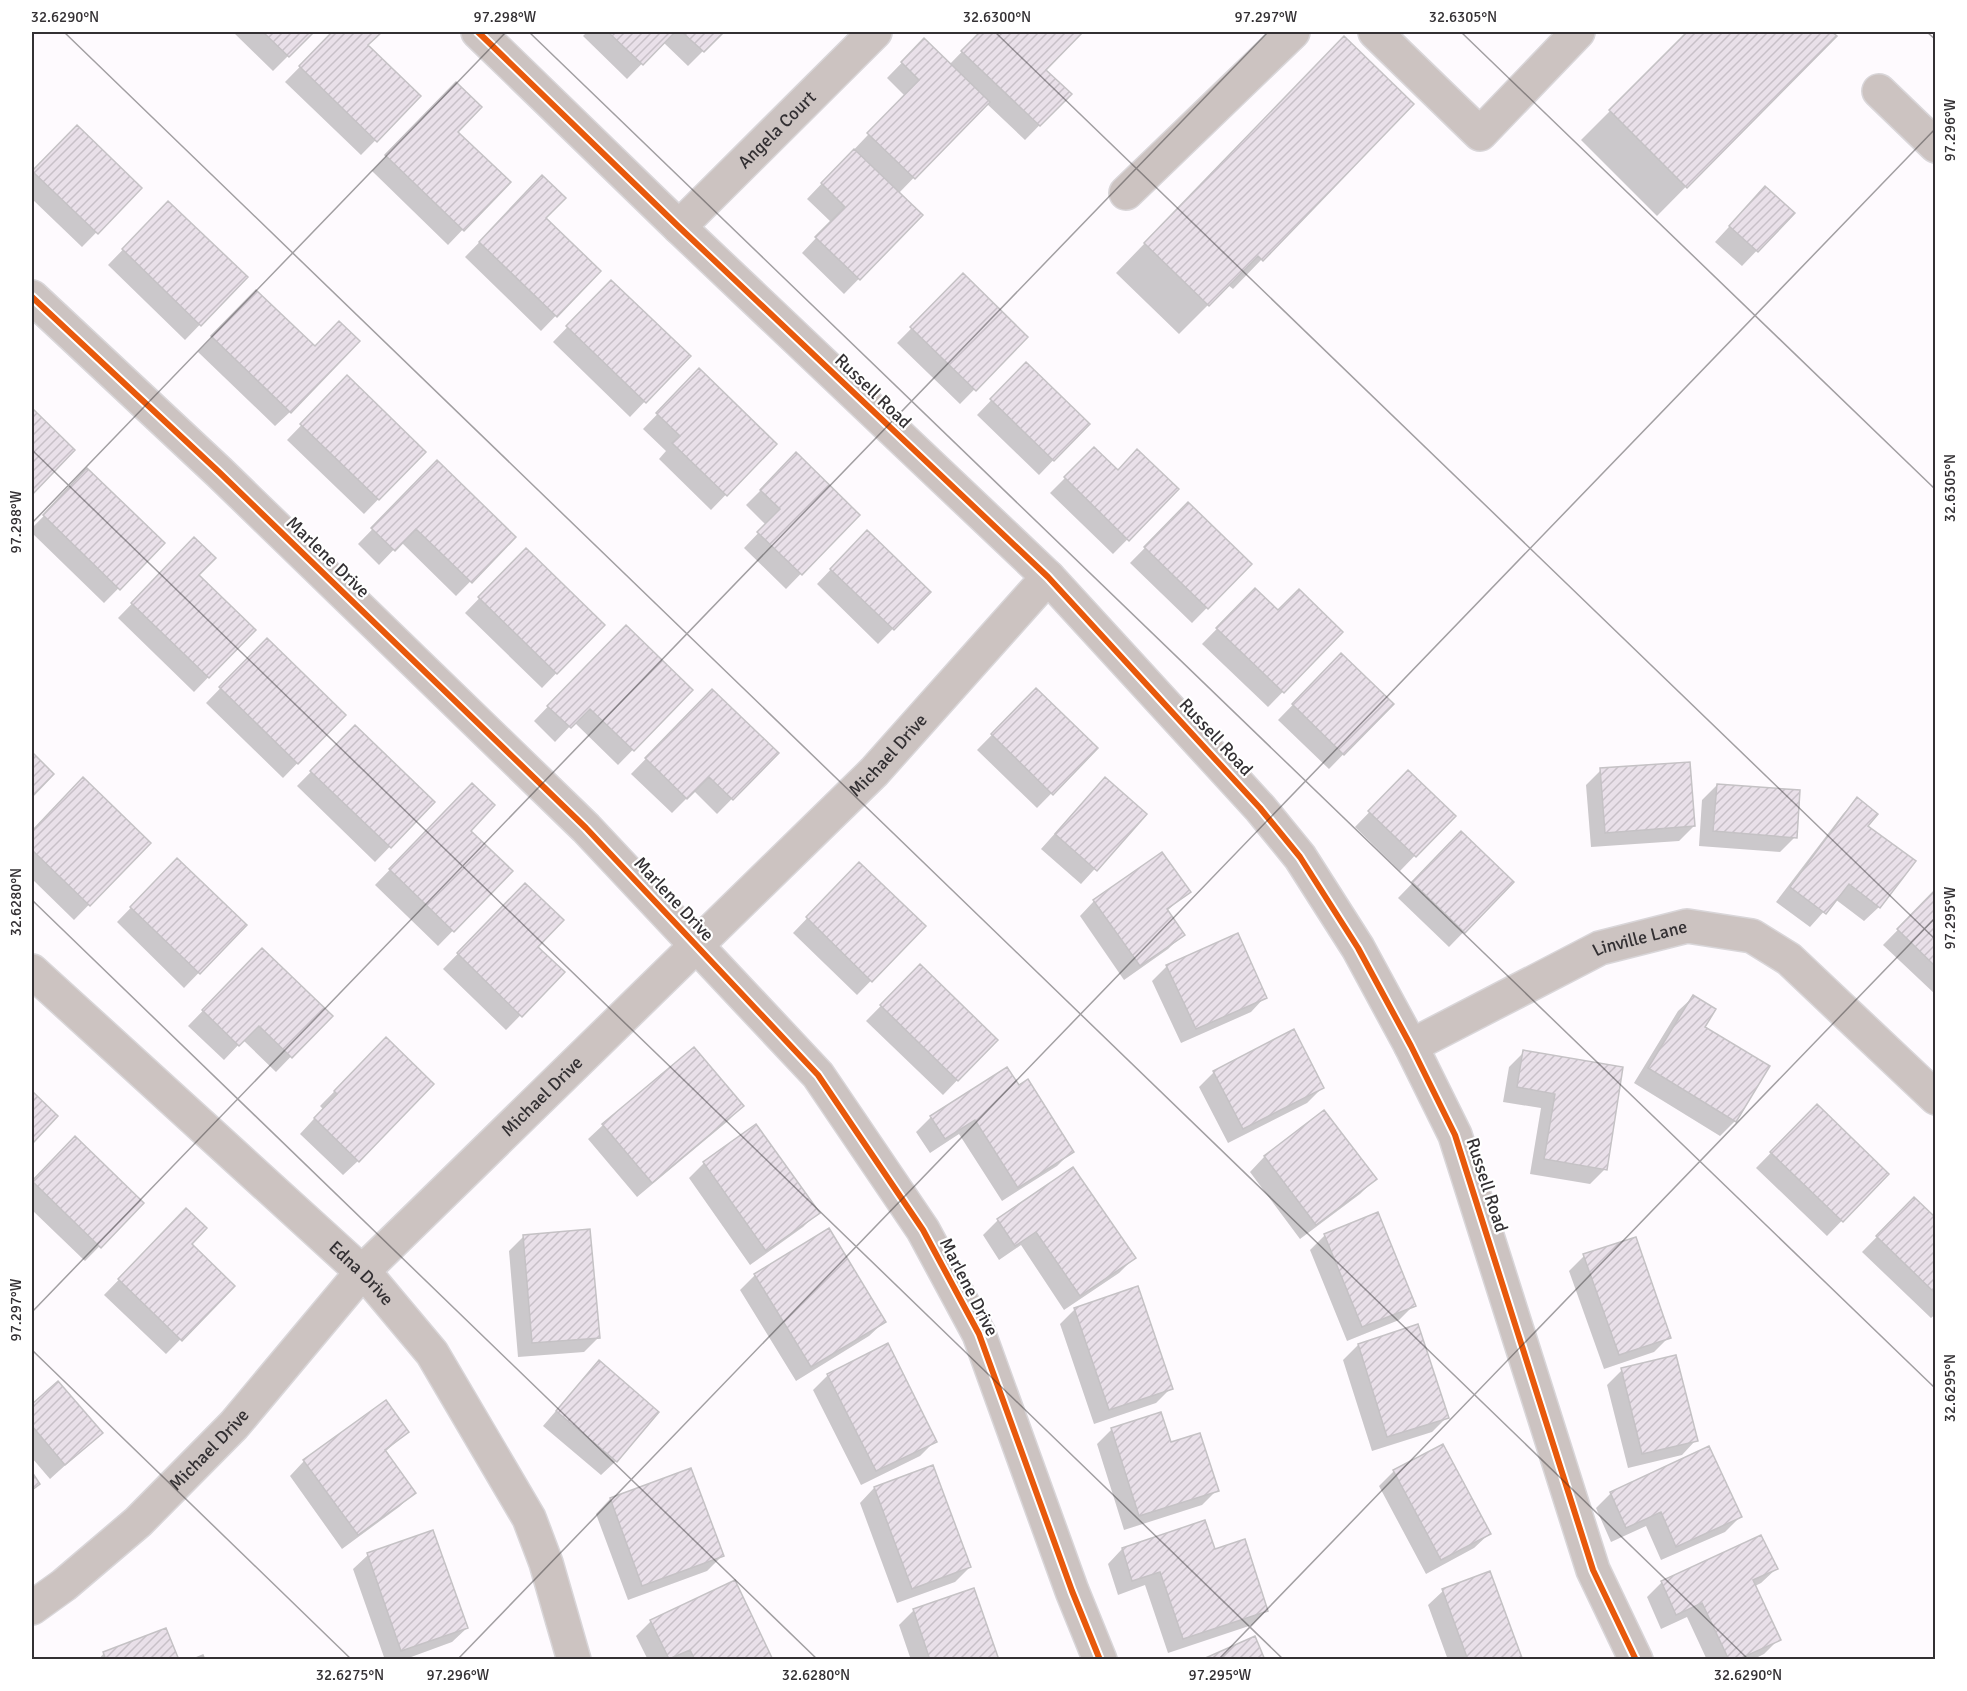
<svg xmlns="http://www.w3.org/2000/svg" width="1967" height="1691" font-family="Signika,sans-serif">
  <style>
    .shadow { fill: #0003 }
    .building { fill: url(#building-hatch); stroke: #c5c2c5; stroke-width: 1.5 }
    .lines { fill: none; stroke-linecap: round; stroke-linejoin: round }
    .minor-casing { stroke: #d9d6d9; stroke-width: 36 }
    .minor { stroke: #ccc3c1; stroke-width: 33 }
    .cycleway-casing { stroke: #fff; stroke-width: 10 }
    .cycleway { stroke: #e8590c; stroke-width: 6 }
    .ticks { fill: none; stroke: #333033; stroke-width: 1.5; stroke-opacity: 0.45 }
    .labels { text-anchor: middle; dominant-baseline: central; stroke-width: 4.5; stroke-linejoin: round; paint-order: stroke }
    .street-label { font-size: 18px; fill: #333033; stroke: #fff }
    .neatline { fill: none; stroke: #333033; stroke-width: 2 }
    .ticks-label { font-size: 15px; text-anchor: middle; fill: #333033 }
  </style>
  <defs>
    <pattern id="building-hatch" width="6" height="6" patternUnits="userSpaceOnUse" patternTransform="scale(1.5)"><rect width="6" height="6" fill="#e9e0e9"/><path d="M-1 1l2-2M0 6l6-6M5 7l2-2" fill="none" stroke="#c8c0c8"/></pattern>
  </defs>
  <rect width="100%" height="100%" fill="#fefafe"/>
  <path class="shadow" d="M233 32H312L273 71Z
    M334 32H379L366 45 419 96 361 155 285 82Z
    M587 32H722L688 66 663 42 627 79 583 36Z
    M981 32H1081L1044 70 1070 94 1025 140 986 103 898 194 921 215 844 294 802 253 831 222 807 199 905 96 887 78 924 40 949 65Z
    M1689 32H1830L1835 36 1657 216 1581 140Z
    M1315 67 1412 104 1233 289 1228 285 1179 334 1116 273Z
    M442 98 456 132 508 182 448 245 372 171Z
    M77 127 140 188 82 247 32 199V173Z
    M542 178 544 218 599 271 541 331 465 257Z
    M168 203 245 278 185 340 108 265Z
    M1751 203 1793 213 1742 266 1715 242Z
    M963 276 1026 337 960 404 897 343Z
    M611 282 688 356 630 417 553 342Z
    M256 292 290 412 275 426 198 352Z
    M1026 364 1088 424 1039 475 977 415Z
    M699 371 775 444 711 510 659 459 666 451 643 429Z
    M347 378 424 452 364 514 287 440Z
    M32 410 73 450 32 493Z
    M1094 449 1117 472 1177 489 1113 554 1050 493Z
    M796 455 858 515 786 589 744 548 766 525 746 505Z
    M437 463 514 537 456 596 401 542 379 565 358 544Z
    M88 471 163 543 104 603 32 533V528Z
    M1188 504 1250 564 1192 623 1130 563Z
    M194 540 197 575 254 630 194 692 118 618Z
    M852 547 929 592 878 644 817 584Z
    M526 550 603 625 542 688 465 613Z
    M1255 590 1278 612 1341 632 1268 707 1202 644Z
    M267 640 344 715 283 778 206 703Z
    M611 641 691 690 618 765 574 722 555 742 534 721Z
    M1341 655 1392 704 1329 769 1278 720Z
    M1036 690 1096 748 1037 808 977 750Z
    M712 691 777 753 717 814 694 791 672 813 631 774Z
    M355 727 433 802 375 862 297 786Z
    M32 754 52 774 32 795Z
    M1601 770 1694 826 1679 841 1591 847 1586 785Z
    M1408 772 1453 816 1400 871 1355 827Z
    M83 779 149 843 74 920 32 879V832Z
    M1717 785 1795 837 1780 852 1699 846 1702 800Z
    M1091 793 1145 814 1081 884 1041 849Z
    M1857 799 1879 907 1864 921 1835 899 1810 927 1776 902 1843 814Z
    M457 800 469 831 511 871 438 946 375 885Z
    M1461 833 1512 882 1449 947 1398 898Z
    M177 860 245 925 184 988 117 922Z
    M859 864 924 926 857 995 793 933Z
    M1189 891 1167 911 1183 934 1168 949 1124 980 1080 916 1094 901Z
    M1936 891V995L1883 945Z
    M510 900 536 947 563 972 506 1030 443 969Z
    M262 950 330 1016 276 1072 243 1040 224 1060 188 1026Z
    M920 966 996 1040 943 1095 866 1021Z
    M1167 966 1265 997 1251 1012 1181 1043 1152 981Z
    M1693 997 1735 1121 1720 1136 1634 1083 1678 1011Z
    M386 1039 358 1161 343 1175 300 1134 323 1109 320 1106Z
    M1524 1052 1622 1068 1605 1169 1590 1184 1530 1174 1541 1108 1503 1102 1509 1067Z
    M1007 1069 1019 1087 1072 1151 1057 1166 1002 1201 959 1134 930 1153 916 1132 931 1117Z
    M1214 1072 1322 1088 1307 1103 1228 1143 1199 1087Z
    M32 1093 56 1116 32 1142Z
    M742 1106 728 1121 637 1197 588 1139 603 1125Z
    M1817 1106 1887 1174 1827 1236 1756 1168Z
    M1324 1113 1375 1179 1360 1194 1300 1239 1250 1172 1264 1157Z
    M756 1126 818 1212 803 1227 750 1265 689 1178 704 1163Z
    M75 1138 142 1203 85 1261 32 1210V1183Z
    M1914 1199 1936 1220V1314L1931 1318 1862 1252Z
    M998 1220 1134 1258 1119 1273 1064 1310 1021 1245 999 1260 983 1235Z
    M172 1225 233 1286 166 1354 104 1295Z
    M1325 1235 1414 1305 1399 1320 1347 1341 1310 1250Z
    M524 1236 599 1337 584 1352 518 1357 509 1251Z
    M1584 1256 1669 1337 1654 1352 1604 1369 1569 1271Z
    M755 1275 884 1322 869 1336 796 1381 740 1290Z
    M1075 1309 1171 1388 1156 1403 1094 1424 1060 1324Z
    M1417 1326 1447 1417 1432 1432 1372 1451 1343 1360 1358 1345Z
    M1622 1370 1696 1440 1682 1455 1628 1468 1607 1385Z
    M828 1375 935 1441 920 1456 861 1485 813 1390Z
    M585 1377 616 1461 601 1475 543 1426Z
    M58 1384 101 1433 50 1479 32 1458V1406Z
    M1112 1429 1170 1444 1217 1490 1202 1505 1124 1530 1097 1444Z
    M407 1432 385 1452 414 1493 399 1507 342 1549 290 1476 304 1461Z
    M690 1470 722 1556 707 1571 628 1600 596 1514 610 1499Z
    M1394 1471 1489 1534 1474 1548 1426 1574 1379 1486Z
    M874 1488 970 1567 955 1582 897 1603 860 1503Z
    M1611 1493 1740 1517 1725 1532 1661 1560 1646 1526 1611 1542 1596 1508Z
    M1122 1549 1214 1551 1267 1610 1252 1625 1168 1653 1145 1585 1118 1595 1108 1564Z
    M368 1555 467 1628 452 1642 403 1660H385L353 1569Z
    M1776 1569 1761 1583 1755 1586 1779 1639 1764 1654 1752 1660H1707L1687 1617 1661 1629 1647 1597 1662 1582Z
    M1443 1591 1519 1660H1448L1428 1605Z
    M914 1610 998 1660H911L899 1625Z
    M651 1621 771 1660H648L636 1636Z
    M104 1653 178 1660H98Z"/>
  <path class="building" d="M263 32H314L289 57Z
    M332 32H382L368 45 421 96 377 142 299 66Z
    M608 32H675L643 65Z
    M682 32H724L704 52Z
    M980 32H1083L1046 70 1072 94 1040 126 961 51Z
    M1687 32H1832L1837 36 1687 188 1609 110Z
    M1344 36 1414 104 1263 261 1258 256 1209 306 1144 243Z
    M924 38 990 102 915 179 867 133 919 80 901 62Z
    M456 82 482 107 458 132 511 182 464 231 385 155Z
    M77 125 142 188 98 234 32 171Z
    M854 149 923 215 860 280 815 237 845 207 821 183Z
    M542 175 566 198 546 218 601 271 557 317 479 242Z
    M1765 186 1795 213 1758 252 1729 226Z
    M168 201 248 277 201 326 122 249Z
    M963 273 1028 337 976 391 910 327Z
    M611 280 691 356 646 403 566 326Z
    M256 290 315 346 339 321 360 341 291 413 211 336Z
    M1026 362 1090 424 1054 461 990 399Z
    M699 368 777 444 727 496 672 443 680 436 656 413Z
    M347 375 426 452 379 500 300 424Z
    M32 408 75 450 32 495Z
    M1094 447 1118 470 1137 449 1179 489 1129 541 1064 477Z
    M796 452 860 515 802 575 757 532 780 509 760 490Z
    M437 460 516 537 472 583 416 529 395 551 371 528Z
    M87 468 165 543 120 590 43 515Z
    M1188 502 1252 564 1208 609 1144 547Z
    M867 530 931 592 894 630 830 569Z
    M194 537 216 558 199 575 256 630 209 678 131 603Z
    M526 548 605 625 557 674 478 597Z
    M1255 588 1278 610 1299 589 1343 632 1284 693 1216 628Z
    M626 625 693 690 634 751 590 709 571 728 547 706Z
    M267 638 346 715 298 764 219 687Z
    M1341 653 1394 704 1344 755 1292 704Z
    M1036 688 1098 748 1053 795 991 734Z
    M712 689 779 753 733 800 709 777 687 799 645 758Z
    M355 725 435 802 391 848 310 771Z
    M32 752 54 774 32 797Z
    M1690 762 1695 826 1605 833 1600 768Z
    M1408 770 1456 816 1416 857 1368 811Z
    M83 777 151 843 90 906 32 850V831Z
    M1105 777 1147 814 1097 871 1055 834Z
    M472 783 495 805 471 831 513 871 454 932 389 869Z
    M1717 784 1800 790 1797 838 1713 831Z
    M1857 797 1878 814 1868 826 1916 861 1880 908 1849 884 1826 914 1790 887Z
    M1461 831 1514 882 1465 933 1412 882Z
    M1162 852 1191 892 1167 909 1185 935 1140 966 1093 900Z
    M177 858 247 925 200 974 130 907Z
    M859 862 926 926 872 982 806 917Z
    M525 883 564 920 538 947 565 972 522 1017 457 953Z
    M1936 889V967L1897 929Z
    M1238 933 1267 998 1196 1029 1166 965Z
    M262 948 333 1016 292 1058 259 1026 239 1046 202 1010Z
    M920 964 998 1040 958 1081 880 1005Z
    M1693 995 1716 1009 1705 1027 1770 1066 1736 1122 1648 1068Z
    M1294 1029 1324 1088 1243 1129 1213 1071Z
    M386 1037 434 1084 359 1162 314 1118 337 1094 334 1091Z
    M694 1047 744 1106 652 1183 602 1124Z
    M1523 1050 1623 1067 1607 1170 1544 1159 1555 1094 1517 1087Z
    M1007 1067 1019 1085 1028 1079 1074 1152 1018 1188 975 1120 945 1139 930 1116Z
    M32 1091 58 1116 32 1144Z
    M1817 1104 1889 1174 1843 1222 1770 1152Z
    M1324 1110 1377 1179 1316 1225 1264 1156Z
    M756 1124 820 1213 766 1251 703 1162Z
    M75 1136 144 1203 101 1248 32 1181Z
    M1073 1167 1136 1258 1080 1296 1036 1232 1015 1246 997 1219Z
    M1914 1197 1936 1218V1294L1876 1236Z
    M186 1208 207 1228 192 1244 235 1286 182 1341 118 1279Z
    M1378 1212 1416 1306 1362 1327 1324 1234Z
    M829 1228 886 1322 811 1367 754 1274Z
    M590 1229 600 1338 532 1343 523 1235Z
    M1636 1237 1671 1338 1619 1355 1583 1254Z
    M1138 1286 1173 1389 1109 1410 1074 1308Z
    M1418 1324 1449 1418 1387 1437 1358 1344Z
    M888 1343 937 1442 876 1471 827 1374Z
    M1676 1355 1698 1441 1642 1454 1621 1368Z
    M599 1360 659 1412 617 1462 556 1411Z
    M58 1381 103 1433 65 1465 32 1426V1404Z
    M386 1400 409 1432 385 1450 416 1493 358 1535 303 1460Z
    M1161 1412 1171 1442 1200 1433 1219 1491 1139 1516 1111 1428Z
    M1443 1444 1491 1534 1441 1560 1393 1470Z
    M1709 1446 1742 1517 1676 1547 1661 1512 1626 1528 1610 1492Z
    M933 1465 971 1567 912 1589 874 1487Z
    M691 1468 724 1556 642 1586 610 1498Z
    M32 1472 40 1484 32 1490Z
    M1205 1520 1215 1549 1245 1539 1268 1611 1183 1639 1160 1572 1132 1581 1122 1548Z
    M433 1530 468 1628 401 1651 367 1553Z
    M1761 1535 1778 1569 1753 1580 1781 1640 1737 1660H1729L1702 1603 1676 1615 1661 1581Z
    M1490 1571 1522 1658 1519 1660H1468L1442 1589Z
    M735 1580 773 1660H695L690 1650 669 1659 650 1620Z
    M974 1588 999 1660H930L913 1609Z
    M166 1628 179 1660H106L103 1652Z
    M1255 1636 1265 1660H1201Z
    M203 1655 205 1660H191Z"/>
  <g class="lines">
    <g class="minor-casing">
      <g id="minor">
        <path d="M478 32 679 227 1048 577 1260 808 1300 857 1358 948 1411 1046 1455 1135 1593 1570 1636 1660"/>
        <path d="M1375 32 1480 134 1578 32"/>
        <path d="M1879 91 1936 146"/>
        <path d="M1126 193 1293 32"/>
        <path id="s1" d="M679 227 875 32"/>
        <path d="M32 297 219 472 586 828 818 1075 923 1230 979 1334 1072 1591 1100 1660"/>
        <path id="s2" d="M32 971 362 1272 375 1285 432 1353 529 1518 546 1563 574 1660"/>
        <path id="s3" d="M1411 1046 1600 948 1687 926 1752 936 1789 959 1936 1098"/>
        <path id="s4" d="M32 1608 64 1585 138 1522 234 1425 362 1272 874 772 1048 577"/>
      </g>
    </g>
    <use href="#minor" class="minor"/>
    <g class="cycleway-casing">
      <path id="cycleway" d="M478 32 679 227 1048 577 1260 808 1300 857 1358 948 1411 1046 1455 1135 1593 1570 1636 1660
        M32 297 219 472 586 828 818 1075 923 1230 979 1334 1072 1591 1100 1660"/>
    </g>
    <use href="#cycleway" class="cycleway"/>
  </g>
  <path class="ticks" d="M64 32 1749 1660M529 32 1936 1389M995 32 1936 940M1461 32 1936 490M1927 32 1936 40M32 450 1284 1660M32 523 506 32M32 900 818 1660M32 1312 1268 32M32 1350 352 1660M457 1660 1936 128M1218 1660 1936 917"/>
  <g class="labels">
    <g class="street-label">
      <text stroke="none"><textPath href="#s1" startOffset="138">Angela Court</textPath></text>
      <text transform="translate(873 391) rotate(44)">Russell Road</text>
      <text transform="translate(328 557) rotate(44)">Marlene Drive</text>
      <text transform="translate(1216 737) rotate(47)">Russell Road</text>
      <text stroke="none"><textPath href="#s4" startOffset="1210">Michael Drive</textPath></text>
      <text transform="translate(674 899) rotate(47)">Marlene Drive</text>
      <text stroke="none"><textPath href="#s3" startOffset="254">Linville Lane</textPath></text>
      <text stroke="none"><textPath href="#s4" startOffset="724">Michael Drive</textPath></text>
      <text transform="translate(1487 1185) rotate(72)">Russell Road</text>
      <text stroke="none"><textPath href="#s2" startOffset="447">Edna Drive</textPath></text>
      <text transform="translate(969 1287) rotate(63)">Marlene Drive</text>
      <text stroke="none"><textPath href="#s4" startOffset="238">Michael Drive</textPath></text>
    </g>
  </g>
  <rect width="1967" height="1691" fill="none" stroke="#ffffff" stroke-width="66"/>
  <rect x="33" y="33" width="1901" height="1625" class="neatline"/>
  <g class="ticks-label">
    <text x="65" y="22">32.6290°N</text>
    <text x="505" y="22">97.298°W</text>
    <text x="997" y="22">32.6300°N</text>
    <text x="1266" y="22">97.297°W</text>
    <text x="1463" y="22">32.6305°N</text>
    <text transform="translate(1950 130) rotate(-90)" y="5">97.296°W</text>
    <text transform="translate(1950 488) rotate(-90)" y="5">32.6305°N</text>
    <text transform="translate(16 522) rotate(-90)" y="5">97.298°W</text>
    <text transform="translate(16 902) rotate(-90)" y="5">32.6280°N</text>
    <text transform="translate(1950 918) rotate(-90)" y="5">97.295°W</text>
    <text transform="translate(16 1310) rotate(-90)" y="5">97.297°W</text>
    <text transform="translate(1950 1388) rotate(-90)" y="5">32.6295°N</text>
    <text x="350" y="1680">32.6275°N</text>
    <text x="458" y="1680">97.296°W</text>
    <text x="816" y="1680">32.6280°N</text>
    <text x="1220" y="1680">97.295°W</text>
    <text x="1748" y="1680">32.6290°N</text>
  </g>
</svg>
